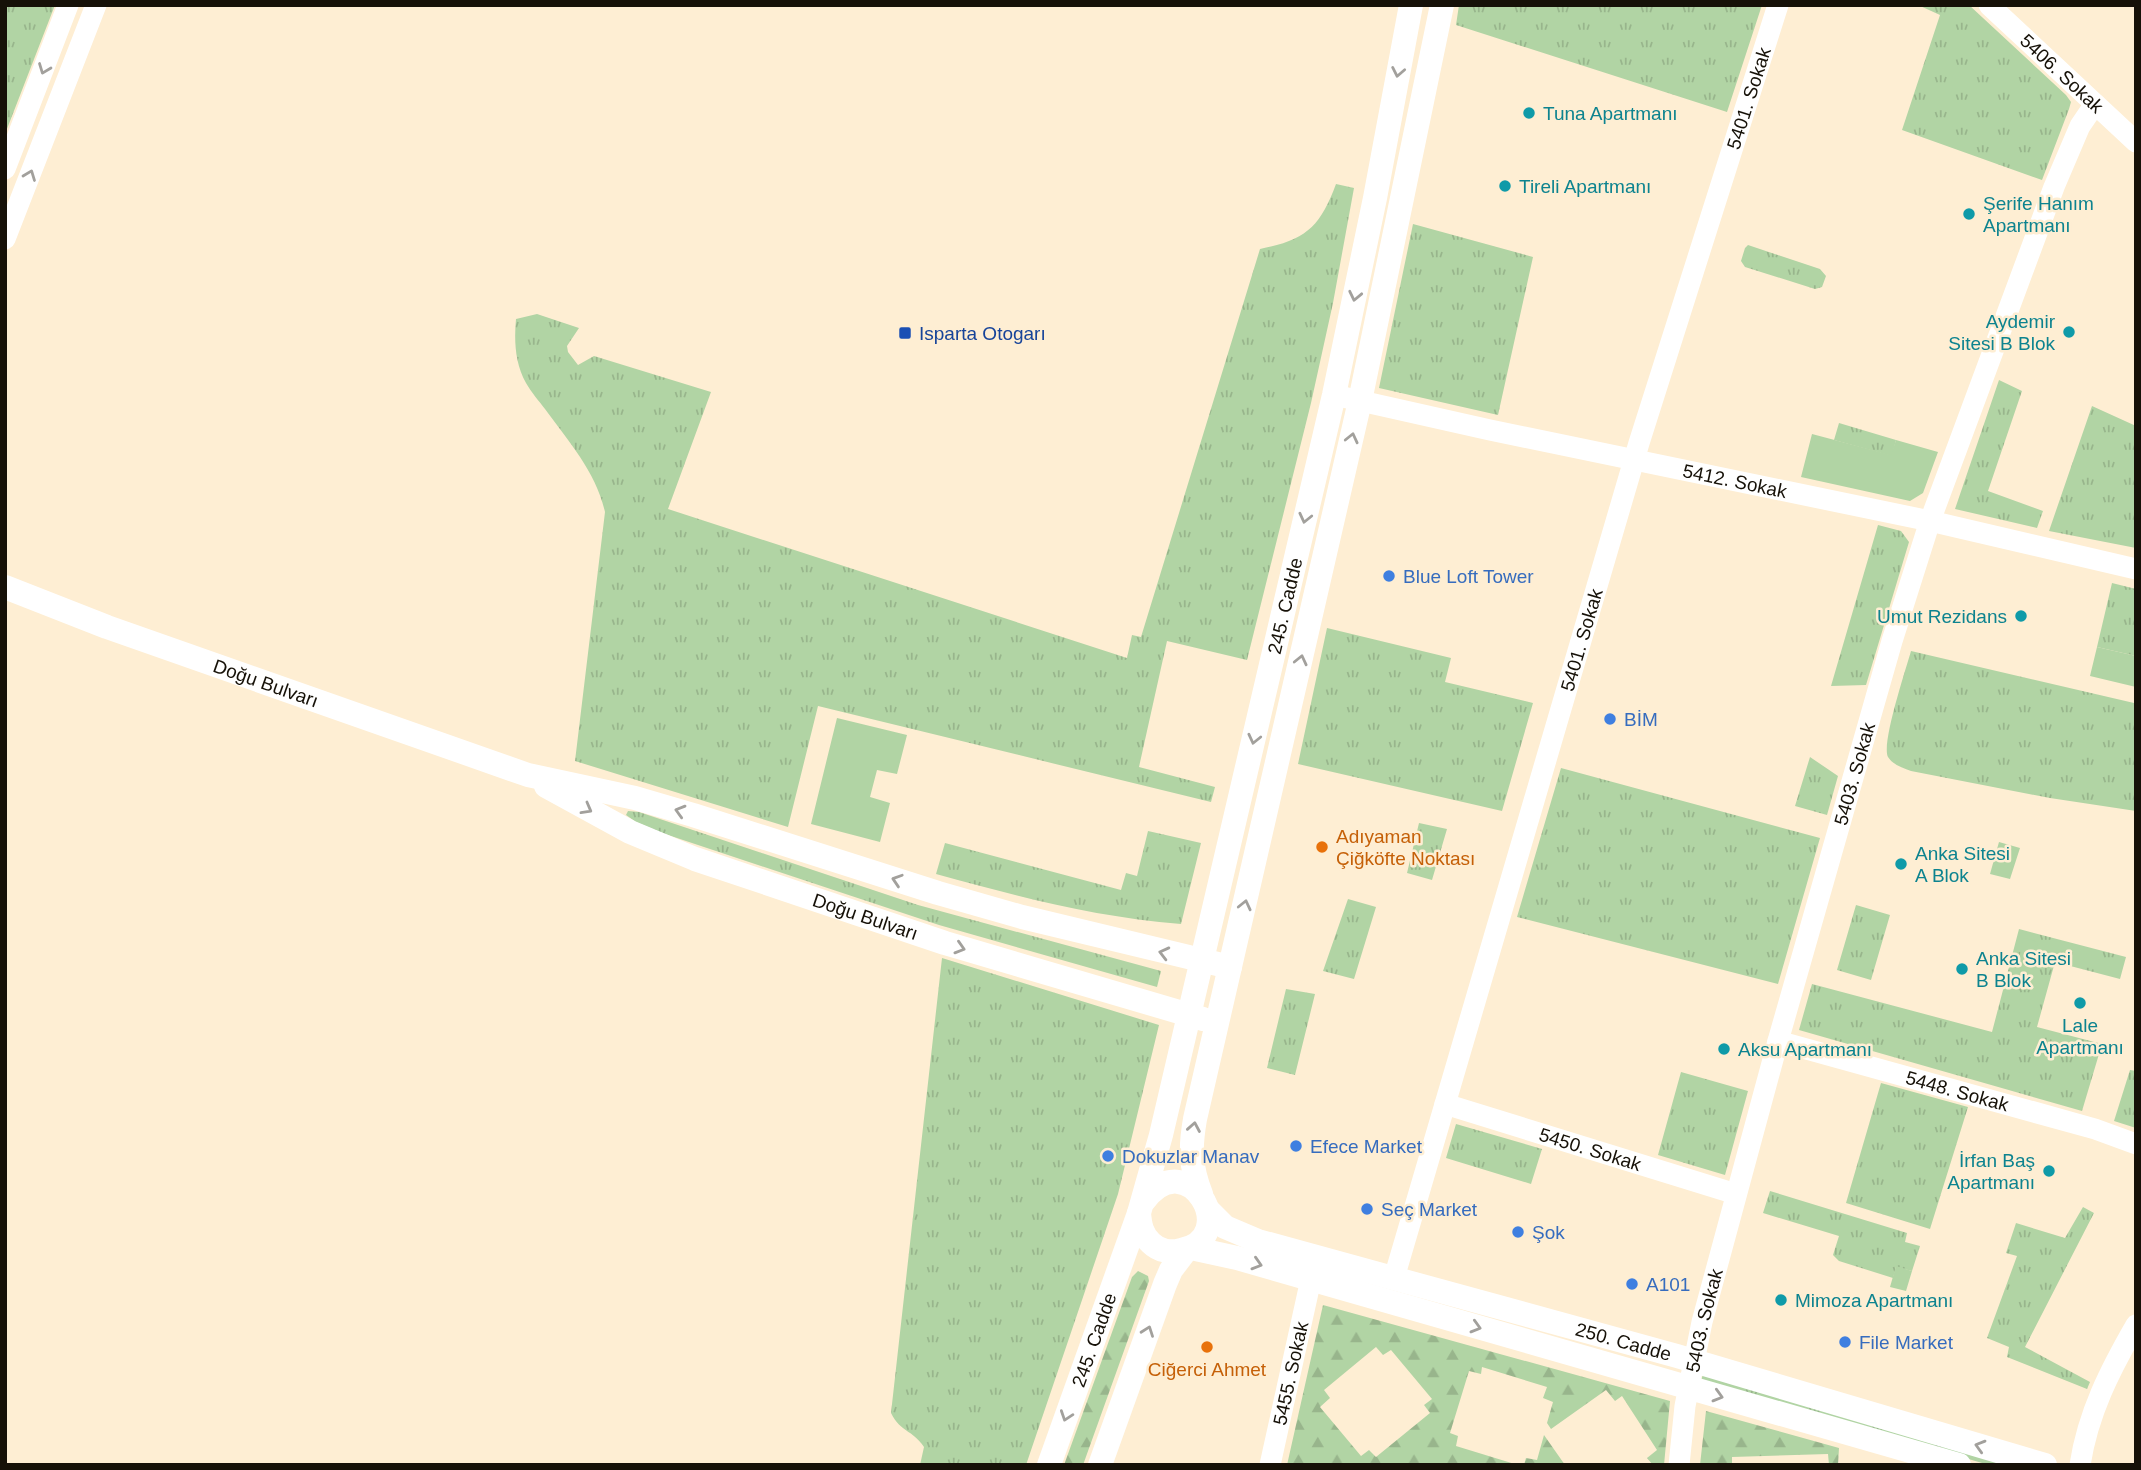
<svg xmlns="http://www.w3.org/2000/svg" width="2141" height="1470" font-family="Helvetica,sans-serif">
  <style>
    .grass { fill: url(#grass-tufts) }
    .forest { fill: url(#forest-firs); fill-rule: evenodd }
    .green { fill: #b1d4a4 }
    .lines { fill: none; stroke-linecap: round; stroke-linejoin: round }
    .minor { stroke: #fff; stroke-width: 21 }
    .tertiary { stroke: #fff; stroke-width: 24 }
    .oneway { stroke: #a2a09c }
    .culture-dot { fill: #0f9aa8; stroke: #feeed3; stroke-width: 2.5 }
    .transit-dot { fill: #1a4fb4; stroke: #feeed3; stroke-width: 2.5 }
    .shop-dot { fill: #3f7fe0; stroke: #feeed3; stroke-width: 2.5 }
    .food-dot { fill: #e8710a; stroke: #feeed3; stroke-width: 2.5 }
    .labels { text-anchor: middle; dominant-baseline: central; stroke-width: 5; stroke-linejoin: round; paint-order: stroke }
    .street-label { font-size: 19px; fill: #161108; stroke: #feeed3 }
    .culture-label { font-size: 19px; fill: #0d838f; stroke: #feeed3; text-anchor: start }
    .transit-label { font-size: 19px; fill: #164399; stroke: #feeed3; text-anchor: start }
    .shop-label { font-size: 19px; fill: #366cbe; stroke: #feeed3; text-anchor: start }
    .food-label { font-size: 19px; fill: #c56008; stroke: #feeed3; text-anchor: start }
  </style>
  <defs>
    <pattern id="grass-tufts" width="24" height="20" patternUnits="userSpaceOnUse" patternTransform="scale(1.75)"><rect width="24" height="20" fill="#b1d4a4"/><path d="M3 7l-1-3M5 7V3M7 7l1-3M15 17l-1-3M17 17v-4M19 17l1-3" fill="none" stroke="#98b58c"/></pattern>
    <pattern id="forest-firs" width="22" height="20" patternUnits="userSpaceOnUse" patternTransform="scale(1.75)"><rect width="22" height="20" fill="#b1d4a4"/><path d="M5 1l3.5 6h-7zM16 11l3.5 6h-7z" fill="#98b58c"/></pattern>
  </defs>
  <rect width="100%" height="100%" fill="#feeed3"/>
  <path class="grass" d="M5 5H55L5 134Z
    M1459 5H1762L1727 112 1456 25Z
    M1918 5H1969L2066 95 2071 102 2069 109 2042 180 1902 130 1940 15Z
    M1336 184 1354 188 1333 303 1311 403 1247 660 1167 641 1139 767 1215 787 1211 802 818 706 788 827 575 761 605 512C596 472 569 442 545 409 539 401 531 392 526 383 515 363 514 341 516 319L537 314 579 328 567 346 568 352 578 365 594 356 711 392 668 509 1127 658 1132 635 1141 637 1260 249C1306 240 1320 227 1336 184Z
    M1413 224 1533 257 1498 415 1379 388Z
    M1748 245 1820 269 1826 276 1822 287 1815 289 1745 267 1741 261 1745 248Z
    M1999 380 2022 391 1988 491 2043 511 2037 528 1955 509Z
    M2092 406 2136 426V548L2049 531Z
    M1839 423 1896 440 1892 456 1834 440Z
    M1878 525 1901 531 1909 542 1866 685 1831 686Z
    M2112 583 2136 589V656L2097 647Z
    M1327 628 1451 658 1445 682 1533 703 1502 811 1298 764Z
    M1911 651 2134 703 2136 695V811L2050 798 1911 771C1903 768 1893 765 1888 757 1881 744 1906 669 1911 651Z
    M1810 757 1838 776 1827 815 1795 806Z
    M1561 768 1820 838 1778 984 1517 917Z
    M628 811 639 812 918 905 1161 971 1157 987 939 925 662 833 636 822 626 815Z
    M1419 823 1447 829 1432 880 1407 873Z
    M1148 831 1201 843 1181 924C1094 917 1020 897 936 874L945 843 1121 890 1126 873 1137 876Z
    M1348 899 1376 907 1354 979 1323 971Z
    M1856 905 1890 915 1871 980 1837 970Z
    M2019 929 2126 957 2120 979 2055 962 2037 1027 2102 1044 2082 1111 1799 1030 1812 984 1992 1032Z
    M942 958 1159 1025 1118 1194 1026 1465H920L924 1447C912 1429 901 1433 891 1413Z
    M1286 989 1315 994 1295 1075 1267 1068Z
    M2130 1070 2136 1071V1128L2114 1121Z
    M1681 1072 1748 1091 1725 1175 1658 1155Z
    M1881 1083 1968 1107 1930 1229 1846 1203Z
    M1456 1124 1542 1149 1531 1184 1446 1158Z
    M1770 1191 1907 1233 1905 1242 1920 1246 1912 1271 1896 1267 1893 1278 1839 1261 1833 1255 1839 1236 1763 1213Z
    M2083 1207 2094 1213 2025 1347 2090 1382 2087 1389 2007 1357 2009 1347 1987 1338 2017 1256 2006 1253 2016 1223 2065 1238Z
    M1703 1374 2017 1465H1989L1701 1381Z"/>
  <path class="forest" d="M1138 1271 1148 1276 1149 1281 1083 1465H1064L1132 1277Z
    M1323 1305 1670 1401 1664 1465H1653L1647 1458 1657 1450 1622 1396 1615 1401 1606 1390 1551 1429 1547 1423 1553 1402 1543 1398 1547 1387 1482 1367 1481 1374 1469 1371 1450 1433 1458 1436 1456 1446 1518 1465H1287ZM1376 1347 1383 1355 1391 1350 1432 1399 1424 1405 1430 1413 1376 1457 1369 1450 1361 1456 1320 1407 1330 1398 1324 1390Z
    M1706 1411 1839 1448 1838 1465H1829L1828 1454 1732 1457V1465H1700Z
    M1544 1435 1565 1465H1524L1526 1458 1537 1460Z"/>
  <path class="green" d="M1812 434 1891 455 1896 440 1938 452 1923 493 1910 501 1801 477Z
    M2097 647 2136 656V687L2090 676Z
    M837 718 907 735 897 774 877 770 870 797 890 803 880 842 811 824Z
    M1999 842 2020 848 2010 879 1990 874Z
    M2024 938 2038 942 2030 969 2017 966Z
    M1896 1266 1912 1271 1906 1291 1890 1287Z"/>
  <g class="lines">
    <g class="minor">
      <path id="s1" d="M1989 5 2136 142"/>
      <path d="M5 169 68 5"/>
      <path d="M5 239 96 5"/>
      <path id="s2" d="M1334 395 1490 430 1930 521 2136 569"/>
      <path id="s3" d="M1778 1041 2095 1129 2136 1144"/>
      <path id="s4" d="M1445 1104 1736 1194"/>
      <path id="s5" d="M1394 1278 1639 443 1778 5"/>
      <path id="s6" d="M1270 1465 1311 1279"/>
      <path id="s7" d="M1679 1465 1685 1406 1702 1322 1778 1041 1892 641 1930 521 2054 187 2080 126 2095 104"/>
      <path d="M2080 1465C2088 1413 2110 1370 2136 1325"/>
    </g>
    <g class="tertiary">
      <path id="s8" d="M5 587 107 627 528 775 635 798 693 815 938 893 1022 917 1230 967"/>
      <path id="s9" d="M546 786 630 832 695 859 945 943 1203 1019"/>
      <path d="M1201 1194C1190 1166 1190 1148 1195 1119L1360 401 1442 5"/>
      <path id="s10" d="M1143 1202C1188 1140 1243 1238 1181 1250 1171 1253 1159 1251 1151 1243 1142 1235 1140 1225 1139 1213L1161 1135 1334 395 1375 198 1411 5"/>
      <path id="s11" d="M1208 1210 1225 1227 1258 1241 1677 1356 2045 1465"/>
      <path d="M1191 1248 1237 1258 1959 1465"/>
      <path id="s12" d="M1049 1465 1139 1213"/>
      <path d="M1100 1465 1165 1284 1171 1270 1187 1249"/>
    </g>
  </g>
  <defs><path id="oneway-chevron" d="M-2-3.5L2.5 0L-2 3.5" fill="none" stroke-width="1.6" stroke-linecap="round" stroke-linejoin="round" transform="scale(1.75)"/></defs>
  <g class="oneway">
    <use href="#oneway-chevron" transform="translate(44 69) rotate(111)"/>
    <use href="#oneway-chevron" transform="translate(1398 72) rotate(101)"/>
    <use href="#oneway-chevron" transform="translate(30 175) rotate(-69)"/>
    <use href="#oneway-chevron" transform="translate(1355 296) rotate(102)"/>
    <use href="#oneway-chevron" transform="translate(1352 438) rotate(-77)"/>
    <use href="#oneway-chevron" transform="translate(1305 518) rotate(103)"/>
    <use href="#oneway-chevron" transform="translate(1301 660) rotate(-77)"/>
    <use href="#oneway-chevron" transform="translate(1254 739) rotate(103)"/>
    <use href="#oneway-chevron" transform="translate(587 809) rotate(29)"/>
    <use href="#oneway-chevron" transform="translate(680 811) rotate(-164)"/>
    <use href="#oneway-chevron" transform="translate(897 880) rotate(-162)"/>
    <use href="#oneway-chevron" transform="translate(1245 905) rotate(-77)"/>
    <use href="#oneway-chevron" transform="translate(960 948) rotate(17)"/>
    <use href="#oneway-chevron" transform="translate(1164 953) rotate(-166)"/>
    <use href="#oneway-chevron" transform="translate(1194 1127) rotate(-80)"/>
    <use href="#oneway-chevron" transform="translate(1257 1264) rotate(17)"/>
    <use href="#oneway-chevron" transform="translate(1476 1327) rotate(16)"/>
    <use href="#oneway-chevron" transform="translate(1148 1331) rotate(-70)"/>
    <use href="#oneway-chevron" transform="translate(1718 1396) rotate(16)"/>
    <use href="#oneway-chevron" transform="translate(1066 1416) rotate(109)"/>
    <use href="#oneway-chevron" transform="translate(1980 1446) rotate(-164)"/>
  </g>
  <g class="culture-dot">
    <circle cx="1529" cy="113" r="7"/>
    <circle cx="1505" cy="186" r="7"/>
    <circle cx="1969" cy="214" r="7"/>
    <circle cx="2069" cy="332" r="7"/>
    <circle cx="2021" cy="616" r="7"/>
    <circle cx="1901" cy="864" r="7"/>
    <circle cx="1962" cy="969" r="7"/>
    <circle cx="2080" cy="1003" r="7"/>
    <circle cx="1724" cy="1049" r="7"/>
    <circle cx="2049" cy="1171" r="7"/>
    <circle cx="1781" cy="1300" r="7"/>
  </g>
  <rect class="transit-dot" x="898" y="326" width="14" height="14" rx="3.5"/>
  <g class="shop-dot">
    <circle cx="1389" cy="576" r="7"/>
    <circle cx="1610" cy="719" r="7"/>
    <circle cx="1296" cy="1146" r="7"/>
    <circle cx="1108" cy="1156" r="7"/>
    <circle cx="1367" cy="1209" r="7"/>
    <circle cx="1518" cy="1232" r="7"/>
    <circle cx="1632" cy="1284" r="7"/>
    <circle cx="1845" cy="1342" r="7"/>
  </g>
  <g class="food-dot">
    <circle cx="1322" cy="847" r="7"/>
    <circle cx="1207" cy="1347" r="7"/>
  </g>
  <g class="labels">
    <g class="street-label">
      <text stroke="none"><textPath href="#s1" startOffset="100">5406. Sokak</textPath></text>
      <text stroke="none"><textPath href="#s5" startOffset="1232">5401. Sokak</textPath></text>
      <text stroke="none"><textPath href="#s2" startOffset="410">5412. Sokak</textPath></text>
      <text stroke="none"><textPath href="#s10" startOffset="830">245. Cadde</textPath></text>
      <text stroke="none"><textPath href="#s5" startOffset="665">5401. Sokak</textPath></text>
      <text stroke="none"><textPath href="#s8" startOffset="278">Doğu Bulvarı</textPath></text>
      <text stroke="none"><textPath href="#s7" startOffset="714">5403. Sokak</textPath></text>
      <text stroke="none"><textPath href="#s9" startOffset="346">Doğu Bulvarı</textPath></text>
      <text stroke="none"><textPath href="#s3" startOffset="186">5448. Sokak</textPath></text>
      <text stroke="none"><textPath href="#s4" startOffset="152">5450. Sokak</textPath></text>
      <text stroke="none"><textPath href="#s7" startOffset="147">5403. Sokak</textPath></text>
      <text stroke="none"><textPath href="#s12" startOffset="133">245. Cadde</textPath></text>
      <text stroke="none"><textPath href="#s11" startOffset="439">250. Cadde</textPath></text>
      <text stroke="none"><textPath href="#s6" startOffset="94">5455. Sokak</textPath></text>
    </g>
    <g class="culture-label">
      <text x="1543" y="113">Tuna Apartmanı</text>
      <text x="1519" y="186">Tireli Apartmanı</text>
      <text x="1983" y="203">Şerife Hanım<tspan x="1983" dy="22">Apartmanı</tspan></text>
      <text x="2055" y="321" text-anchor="end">Aydemir<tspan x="2055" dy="22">Sitesi B Blok</tspan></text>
      <text x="2007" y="616" text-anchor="end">Umut Rezidans</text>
      <text x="1915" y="853">Anka Sitesi<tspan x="1915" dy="22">A Blok</tspan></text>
      <text x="1976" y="958">Anka Sitesi<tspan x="1976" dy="22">B Blok</tspan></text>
      <text x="2080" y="1025" text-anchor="middle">Lale<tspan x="2080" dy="22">Apartmanı</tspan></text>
      <text x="1738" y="1049">Aksu Apartmanı</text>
      <text x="2035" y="1160" text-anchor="end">İrfan Baş<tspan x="2035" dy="22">Apartmanı</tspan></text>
      <text x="1795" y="1300">Mimoza Apartmanı</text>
    </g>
    <g class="transit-label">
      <text x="919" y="333">Isparta Otogarı</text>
    </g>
    <g class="shop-label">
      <text x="1403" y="576">Blue Loft Tower</text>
      <text x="1624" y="719">BİM</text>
      <text x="1310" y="1146">Efece Market</text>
      <text x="1122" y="1156">Dokuzlar Manav</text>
      <text x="1381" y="1209">Seç Market</text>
      <text x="1532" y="1232">Şok</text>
      <text x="1646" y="1284">A101</text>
      <text x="1859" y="1342">File Market</text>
    </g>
    <g class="food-label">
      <text x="1336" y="836">Adıyaman<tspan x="1336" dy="22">Çiğköfte Noktası</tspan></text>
      <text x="1207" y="1369" text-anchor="middle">Ciğerci Ahmet</text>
    </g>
  </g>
  <rect width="2141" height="1470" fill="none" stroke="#161108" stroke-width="14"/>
</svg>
